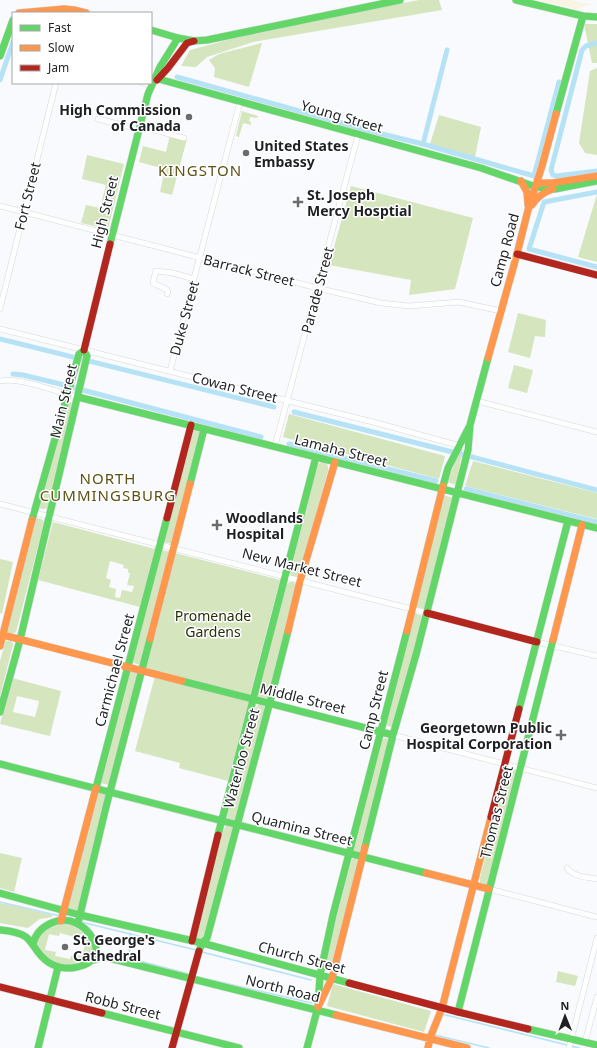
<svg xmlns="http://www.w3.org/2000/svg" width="597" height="1048" font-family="'Noto Sans',sans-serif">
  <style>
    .green { fill: #d5e5bd; fill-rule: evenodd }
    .sand { fill: #f9f5e2 }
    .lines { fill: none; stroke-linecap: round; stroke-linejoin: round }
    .stream { stroke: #b6e2f6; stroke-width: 1.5 }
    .canal { stroke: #b6e2f6; stroke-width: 5 }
    .street-casing { stroke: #d5d8db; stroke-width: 6 }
    .fast-casing { stroke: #d5d8db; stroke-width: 8 }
    .slow-casing { stroke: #d5d8db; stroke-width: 8 }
    .jam-casing { stroke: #d5d8db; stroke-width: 8 }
    .street { stroke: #fefeff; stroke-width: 5 }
    .fast { stroke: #63d668; stroke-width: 7 }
    .slow { stroke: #ff974d; stroke-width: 7 }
    .jam { stroke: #b3261e; stroke-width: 7 }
    .poi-dot { fill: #6a6c70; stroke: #fff; stroke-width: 1.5 }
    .labels { text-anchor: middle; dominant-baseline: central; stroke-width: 3; stroke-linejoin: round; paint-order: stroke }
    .poi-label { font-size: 14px; font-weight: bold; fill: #1e2024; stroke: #fff; text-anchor: start }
    .street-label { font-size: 14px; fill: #1e2024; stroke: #fff }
    .park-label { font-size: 14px; fill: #253009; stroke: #fff }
    .neighbourhood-label { font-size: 15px; letter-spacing: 1px; fill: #5d5113; stroke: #fff }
  </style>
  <rect width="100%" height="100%" fill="#f8fafd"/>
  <path class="green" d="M419 0H439L442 10 253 42 207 57 196 67 181 66 190 50 268 29Z
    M584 24H597V63H592Z
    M262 43 249 87 214 77 215 68 209 60 219 54Z
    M597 68V155L585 153 579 143 590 71Z
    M242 111 258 116 257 118 250 117 249 121 251 122V125L243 123 239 137 236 136Z
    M439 115 481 127 475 157 430 144Z
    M170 135 187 139 172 195 160 192 165 169 139 162 143 146 166 152Z
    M87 155 124 164 108 229 81 223 86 205 100 208 106 185 82 179Z
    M351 186 473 218 455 289 409 295 411 280 329 265Z
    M597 194V262L578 257Z
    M518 313 546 320 545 337 535 336 530 358 508 352Z
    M514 365 533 370 527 393 508 388Z
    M70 402 73 403 48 507C46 509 42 510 40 508L39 505 68 403Z
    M289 414 445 456 439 479 283 437Z
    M192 430 201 432 172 544 163 542Z
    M465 437 456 485 447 482Z
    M321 461 326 462 328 466V471L312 528 297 578 291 576 290 572 317 466Z
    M473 461 597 493V519L465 486Z
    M443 495 454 498 424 609 416 607Z
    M37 518 41 519 43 520 44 523 16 632C13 634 10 634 7 632L35 521Z
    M53 522 155 549 140 607 38 580ZM110 561 124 565 123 568 128 569V573H130L127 585 134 586 132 592 122 590 120 598 115 597 116 589 109 587 111 580 106 578Z
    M162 550 170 552 140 665 131 662Z
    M175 553 280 580 250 695 145 669Z
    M0 559 13 562 2 614 0 613Z
    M289 582H294L296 587 268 698H262L259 697 258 693 285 586Z
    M413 613 423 616 394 728 385 725Z
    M6 641H11L13 643V645L0 696V661L5 643Z
    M129 671 139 674 110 785 100 783Z
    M155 676 249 701 228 781 179 768 180 763 135 751Z
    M12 678 61 691 50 736 0 724ZM17 696 39 701 35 717 13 712Z
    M259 704 263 705 266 709 235 821 228 819 227 815 255 709Z
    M385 738 389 739 361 852 358 853 354 850V848L382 740Z
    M510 768 515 770 516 772 487 885 482 884 480 883V878L507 770Z
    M98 791 109 794 78 912 66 909Z
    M227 824 234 827 203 940H199L197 938 196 935 223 831Z
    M0 853 22 858 14 892 0 888Z
    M352 859H356L358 861 331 970 326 971 323 968 351 862Z
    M0 903 15 906 52 915V917L40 919 28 928 0 923Z
    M61 924C64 924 68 924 71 925 78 927 94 942 93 950 93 953 91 957 90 959L74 966 54 963 37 949 36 938 46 929ZM60 933 75 937 74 940 80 942V944L85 945 82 956 75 955 74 957 71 956 70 959 55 956 56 952 45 950 49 934 59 936Z
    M558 971 578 976 575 986 556 982Z
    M333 984 431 1011 424 1032 327 1006Z"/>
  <path class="sand" d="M537 0H570L591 4 576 9Z"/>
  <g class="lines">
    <path class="stream" d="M0 902 60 916
      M81 922 196 950
      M130 933V947L128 958 189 974
      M202 952 311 980
      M194 976 312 1003
      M442 1014 579 1048
      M435 1035 489 1048"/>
    <path class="canal" d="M597 43 586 46 582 50 551 170 553 175 556 176 597 171
      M177 77 378 133 423 144 447 50
      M0 80 13 42
      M423 144 534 176 559 82
      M597 192 544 202 529 249 597 267
      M0 339 274 407
      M13 374 23 375 56 383 261 437
      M294 412 472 457 597 490
      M289 444 436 481
      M466 489 597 522"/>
    <g class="street-casing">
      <path id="street" d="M142 83 151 86
        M98 119 139 129
        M140 126 184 138
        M0 206 317 288 381 303 409 306 459 302 501 311
        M167 294 168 291C164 287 158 286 153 283L154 278 156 271 173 273 194 279
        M0 309 56 83
        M0 329 373 422 468 448
        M170 371 240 102
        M0 381C21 377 56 392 78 397
        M477 401 597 432
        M275 446 358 135
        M0 504 427 613
        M537 642 597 656
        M393 735 597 788
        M567 868C574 877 586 877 597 879
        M489 889 597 917
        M585 1042 597 997
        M569 1048 597 938"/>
    </g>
    <g class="fast-casing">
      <path id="fast" d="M516 0 583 16 597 17
        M151 30 178 38 194 41 207 40 400 0
        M0 56 13 20
        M155 78 481 168 536 187 555 189 597 181
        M556 114 583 16
        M110 244 148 94 160 67 178 38
        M78 397 597 528
        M190 484 204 429
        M443 486 448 468 469 427
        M32 520 79 354 84 350
        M182 681 393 735
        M519 709 568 521
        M0 712 20 640 87 356 84 350
        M0 764 426 873
        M96 788 167 518
        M218 835 316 457
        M365 847 393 735 417 651 468 450 470 425 488 358
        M0 893 80 915 202 943 349 983
        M78 923 106 807 150 639
        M0 930C9 931 19 932 26 937 31 941 34 947 38 952 46 963 58 969 72 968 79 967 87 965 92 960 103 948 89 929 76 923 59 915 37 926 33 944
        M199 951 202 943 207 938 271 698 288 631
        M93 960 105 957 336 1015
        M458 1012 553 640
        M102 1013 239 1048
        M528 1029 597 1045
        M38 1048 58 967
        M307 1048 318 1007 320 975 333 915 407 631"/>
    </g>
    <g class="slow-casing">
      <path id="slow" d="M19 13 64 9 74 10 86 13
        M521 181 527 192 528 205
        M540 183H552L597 176
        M532 205C537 197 544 192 553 189
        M488 358 517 254 528 210 542 166 556 114
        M288 631 300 581 335 462
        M407 631 443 486
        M3 635 182 681
        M150 639 190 484
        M553 640 582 525
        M0 646 32 520
        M426 873 489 889
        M61 921 96 788
        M318 1007 332 978 365 847
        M336 1015 467 1048
        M428 1048 430 1038 442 1008 491 817"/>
    </g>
    <g class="jam-casing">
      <path id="jam" d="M157 80 168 68 187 43 194 41
        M517 254 597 275
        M84 350 110 244
        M167 518 191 425
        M427 613 537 642
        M491 817 519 709
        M192 941 218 835
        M349 983 458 1012 528 1029
        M0 987 102 1013
        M172 1048 199 951"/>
    </g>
    <use href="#street" class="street"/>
    <use href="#fast" class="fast"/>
    <use href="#slow" class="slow"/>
    <use href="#jam" class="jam"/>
  </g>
  <g class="poi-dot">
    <circle cx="189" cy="117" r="4"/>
    <circle cx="246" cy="153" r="4"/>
    <path d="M296 196h4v4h4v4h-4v4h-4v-4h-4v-4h4z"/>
    <path d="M215 519h4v4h4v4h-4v4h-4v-4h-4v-4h4z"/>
    <path d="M559 729h4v4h4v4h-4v4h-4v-4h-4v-4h4z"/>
    <circle cx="65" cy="947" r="4"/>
  </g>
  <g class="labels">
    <g class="poi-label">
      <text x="181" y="109" text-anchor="end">High Commission<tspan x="181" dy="16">of Canada</tspan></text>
      <text x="254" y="145">United States<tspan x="254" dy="16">Embassy</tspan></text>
      <text x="307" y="194">St. Joseph<tspan x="307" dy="16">Mercy Hosptial</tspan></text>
      <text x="226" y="517">Woodlands<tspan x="226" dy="16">Hospital</tspan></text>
      <text x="552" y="727" text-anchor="end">Georgetown Public<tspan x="552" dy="16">Hospital Corporation</tspan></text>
      <text x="73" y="939">St. George's<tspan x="73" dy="16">Cathedral</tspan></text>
    </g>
    <g class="street-label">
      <text transform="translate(342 116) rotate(16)">Young Street</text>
      <text transform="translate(27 196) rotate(-76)">Fort Street</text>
      <text transform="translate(104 212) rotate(-76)">High Street</text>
      <text transform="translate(504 250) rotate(-75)">Camp Road</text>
      <text transform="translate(249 270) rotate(14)">Barrack Street</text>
      <text transform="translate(317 290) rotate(-75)">Parade Street</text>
      <text transform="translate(184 318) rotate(-75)">Duke Street</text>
      <text transform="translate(235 387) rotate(14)">Cowan Street</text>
      <text transform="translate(63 401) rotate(-77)">Main Street</text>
      <text transform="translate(341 450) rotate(14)">Lamaha Street</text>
      <text transform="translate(302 567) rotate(14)">New Market Street</text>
      <text transform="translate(114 670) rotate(-75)">Carmichael Street</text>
      <text transform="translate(303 698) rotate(14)">Middle Street</text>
      <text transform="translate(373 710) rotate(-76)">Camp Street</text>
      <text transform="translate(241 758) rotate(-75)">Waterloo Street</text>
      <text transform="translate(496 812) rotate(-76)">Thomas Street</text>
      <text transform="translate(302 828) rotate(14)">Quamina Street</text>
      <text transform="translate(302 957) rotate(15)">Church Street</text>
      <text transform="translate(283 988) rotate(14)">North Road</text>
      <text transform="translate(123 1005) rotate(14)">Robb Street</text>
    </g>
    <g class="park-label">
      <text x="213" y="615">Promenade<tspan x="213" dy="16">Gardens</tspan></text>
    </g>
    <g class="neighbourhood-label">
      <text x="200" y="170">KINGSTON</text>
      <text x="108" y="478">NORTH<tspan x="108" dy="17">CUMMINGSBURG</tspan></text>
    </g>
  </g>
  <rect x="12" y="12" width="140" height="72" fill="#ffffff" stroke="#a5a6a7"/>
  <rect x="20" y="25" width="20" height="6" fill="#63d668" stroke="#a5a6a7"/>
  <text x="48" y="32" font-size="12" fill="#1e2024">Fast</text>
  <rect x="20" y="45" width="20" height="6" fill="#ff974d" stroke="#a5a6a7"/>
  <text x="48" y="52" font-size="12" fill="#1e2024">Slow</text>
  <rect x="20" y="65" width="20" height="6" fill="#b3261e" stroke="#a5a6a7"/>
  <text x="48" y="72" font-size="12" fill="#1e2024">Jam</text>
  <g transform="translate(565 1016) rotate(359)" stroke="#ffffff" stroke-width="3" paint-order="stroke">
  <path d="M0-3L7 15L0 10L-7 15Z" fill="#1e2024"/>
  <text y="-6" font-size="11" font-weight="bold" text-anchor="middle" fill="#1e2024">N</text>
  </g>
</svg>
